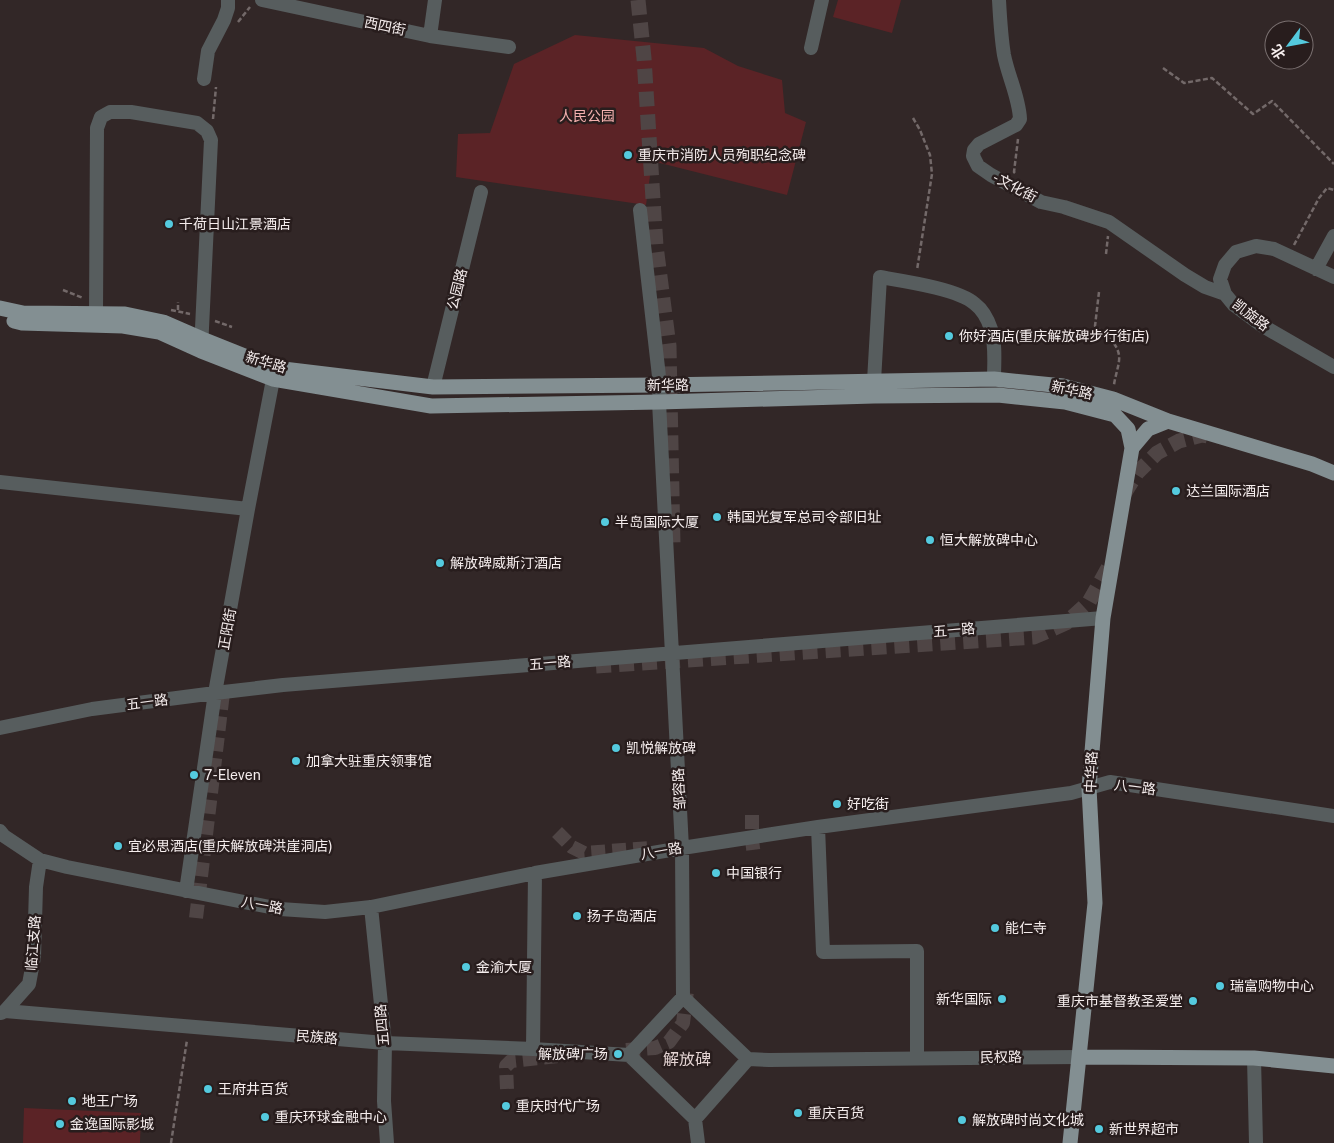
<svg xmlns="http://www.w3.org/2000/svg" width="1334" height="1143" font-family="'Public Sans','Noto Sans SC',sans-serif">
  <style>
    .green { fill: #5b2326 }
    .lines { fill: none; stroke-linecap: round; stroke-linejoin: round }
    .minor-tunnel { stroke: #4f4545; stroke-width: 14; stroke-dasharray: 14 7; stroke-linecap: butt }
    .major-tunnel { stroke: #4f4545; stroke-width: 15; stroke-dasharray: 15 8; stroke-linecap: butt }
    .path { stroke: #736969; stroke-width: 2.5; stroke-dasharray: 5 2.5; stroke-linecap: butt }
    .minor { stroke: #575d5e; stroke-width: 14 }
    .major { stroke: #838f92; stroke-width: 15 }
    .poi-dot { fill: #54cade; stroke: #281d1d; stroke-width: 2 }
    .labels { text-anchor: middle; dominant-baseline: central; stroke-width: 5; stroke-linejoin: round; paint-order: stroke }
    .street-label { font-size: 14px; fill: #f5eded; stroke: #281d1d }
    .park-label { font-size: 14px; fill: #f3b0ae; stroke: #281d1d }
    .poi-label { font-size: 14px; fill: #f5eded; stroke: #281d1d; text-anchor: start }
    .quarter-label { font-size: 16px; fill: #e4d4d3; stroke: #281d1d }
  </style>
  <rect width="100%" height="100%" fill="#322727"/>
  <path class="green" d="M838 0H901L892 33 833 17Z
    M575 35 704 48 738 66 782 80 785 113 806 122 787 195 652 161 646 205 456 177 458 134 490 133 514 64Z
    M24 1108 141 1113 140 1143H23Z"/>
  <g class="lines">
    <path class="minor-tunnel" d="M752 815V840L754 856
      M557 832 572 847 584 853 649 848
      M196 918 223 693
      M626 1050 655 1048 669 1042 683 1023 687 991
      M507 1089 506 1066 511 1061 567 1055"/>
    <path class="major-tunnel" d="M638 0 644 58 656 246 669 346 673 544
      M1124 494 1137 473 1157 453 1179 441 1202 435 1215 437
      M596 666 1034 637 1066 623 1089 602 1112 561"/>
    <path class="path" d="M238 22 250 7
      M1163 68 1184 83 1212 78 1253 114 1272 101 1334 164
      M913 118 920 130 930 155 932 174 917 270
      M213 119 216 87
      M1015 173 1014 172 1018 139
      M1294 245 1319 198 1327 188 1334 190
      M1106 254 1108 236
      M63 290 83 298
      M1099 292 1095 326C1106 335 1121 345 1119 361 1118 369 1115 377 1114 385
      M171 310 190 314
      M178 310V302
      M215 321 232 327
      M171 1143 187 1040"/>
    <path class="minor" d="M262 0 430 36 509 47
      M999 0C1000 18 1001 37 1004 55 1008 76 1019 97 1020 119L1016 125 979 144 974 150 973 156 978 166 991 175 1041 202 1064 207 1109 222 1185 275 1205 287 1225 294
      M430 36 435 0
      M811 48 822 0
      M204 79 208 51 224 20 228 8V0
      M1316 269 1334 236
      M1334 277 1274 249 1256 246 1236 252 1225 265 1220 279 1225 294 1234 305 1261 325 1334 367
      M96 314 97 128 101 117 110 112H131L197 123 207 131 211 140 201 349
      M874 381 880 277C903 281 959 289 975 304 983 310 988 320 991 329 996 345 994 363 994 379
      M433 387 481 192
      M0 482 248 509
      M0 728 92 709 215 693 283 685 1103 618
      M818 827 823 952 917 951V1058
      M0 831 4 836 40 860 67 867 280 909 325 912 371 907 535 873 682 848 818 827 1071 793 1110 782 1334 816
      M186 891 215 693 248 509 275 369
      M371 907 385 1043 384 1101 387 1143
      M683 997 748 1059
      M5 1011 385 1043 533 1049 629 1055
      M1 1013 5 1011 29 984 34 957 36 887 40 860
      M533 1049 535 873
      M629 1055 683 997 682 848 659 402 660 385 640 210
      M629 1055 695 1119 698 1143
      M1254 1058 1256 1143
      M695 1119 748 1059 769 1060 1080 1057"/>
    <path class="major" d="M0 308 23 313 125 314 163 322 202 339 275 368 433 387 660 385 994 379 1063 386 1113 399 1168 421 1312 464 1334 473
      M14 321 22 323 123 326 159 332 201 351 273 379 431 406 659 402 874 396 998 395 1065 402 1115 415 1128 429 1132 448
      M1080 1057 1254 1058 1334 1066
      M1070 1143 1095 903 1089 788 1103 618 1132 448 1148 429 1168 421"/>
  </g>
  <g class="poi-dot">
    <circle cx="628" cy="155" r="5"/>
    <circle cx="169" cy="224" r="5"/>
    <circle cx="949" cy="336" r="5"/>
    <circle cx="1176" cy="491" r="5"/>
    <circle cx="717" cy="517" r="5"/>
    <circle cx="605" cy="522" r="5"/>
    <circle cx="930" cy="540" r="5"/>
    <circle cx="440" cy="563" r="5"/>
    <circle cx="616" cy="748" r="5"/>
    <circle cx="296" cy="761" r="5"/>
    <circle cx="194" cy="775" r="5"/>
    <circle cx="837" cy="804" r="5"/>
    <circle cx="118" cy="846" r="5"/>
    <circle cx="716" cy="873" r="5"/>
    <circle cx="577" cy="916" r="5"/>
    <circle cx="995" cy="928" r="5"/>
    <circle cx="466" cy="967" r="5"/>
    <circle cx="1220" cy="986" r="5"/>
    <circle cx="1002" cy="999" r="5"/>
    <circle cx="1193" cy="1001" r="5"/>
    <circle cx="618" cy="1054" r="5"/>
    <circle cx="208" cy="1089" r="5"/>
    <circle cx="72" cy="1101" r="5"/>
    <circle cx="506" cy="1106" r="5"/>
    <circle cx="798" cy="1113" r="5"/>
    <circle cx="265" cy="1117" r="5"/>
    <circle cx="962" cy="1120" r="5"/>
    <circle cx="60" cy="1124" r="5"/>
    <circle cx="1099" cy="1129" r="5"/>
  </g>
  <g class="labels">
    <g class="street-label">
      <text transform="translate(385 26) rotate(12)">西四街</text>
      <text transform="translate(1015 187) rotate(28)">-文化街</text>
      <text transform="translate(457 289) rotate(-76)">公园路</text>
      <text transform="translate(1251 315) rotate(37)">凯旋路</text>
      <text transform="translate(266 362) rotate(17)">新华路</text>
      <text transform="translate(668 385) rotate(-1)">新华路</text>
      <text transform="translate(1072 390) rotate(12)">新华路</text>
      <text transform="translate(227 629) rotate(-80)">正阳街</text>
      <text transform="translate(954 630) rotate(-5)">五一路</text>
      <text transform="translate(550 663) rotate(-5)">五一路</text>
      <text transform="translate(147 702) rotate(-8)">五一路</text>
      <text transform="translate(1091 772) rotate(-87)">中华路</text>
      <text transform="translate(1135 787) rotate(7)">八一路</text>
      <text transform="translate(679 789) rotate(-93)">邹容路</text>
      <text transform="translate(661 851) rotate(-10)">八一路</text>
      <text transform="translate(262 905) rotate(10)">八一路</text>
      <text transform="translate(33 943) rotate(-86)">临江支路</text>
      <text transform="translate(382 1025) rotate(-95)">五四路</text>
      <text transform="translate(317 1037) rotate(5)">民族路</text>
      <text transform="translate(1001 1057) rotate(-1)">民权路</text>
    </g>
    <g class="park-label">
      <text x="587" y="116">人民公园</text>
    </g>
    <g class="poi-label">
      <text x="638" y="155">重庆市消防人员殉职纪念碑</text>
      <text x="179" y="224">千荷日山江景酒店</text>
      <text x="959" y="336">你好酒店(重庆解放碑步行街店)</text>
      <text x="1186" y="491">达兰国际酒店</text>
      <text x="727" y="517">韩国光复军总司令部旧址</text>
      <text x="615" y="522">半岛国际大厦</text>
      <text x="940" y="540">恒大解放碑中心</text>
      <text x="450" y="563">解放碑威斯汀酒店</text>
      <text x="626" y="748">凯悦解放碑</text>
      <text x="306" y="761">加拿大驻重庆领事馆</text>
      <text x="204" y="775">7-Eleven</text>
      <text x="847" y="804">好吃街</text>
      <text x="128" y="846">宜必思酒店(重庆解放碑洪崖洞店)</text>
      <text x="726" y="873">中国银行</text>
      <text x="587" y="916">扬子岛酒店</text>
      <text x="1005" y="928">能仁寺</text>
      <text x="476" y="967">金渝大厦</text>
      <text x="1230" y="986">瑞富购物中心</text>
      <text x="992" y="999" text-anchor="end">新华国际</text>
      <text x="1183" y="1001" text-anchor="end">重庆市基督教圣爱堂</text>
      <text x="608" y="1054" text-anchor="end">解放碑广场</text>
      <text x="218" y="1089">王府井百货</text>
      <text x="82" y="1101">地王广场</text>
      <text x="516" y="1106">重庆时代广场</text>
      <text x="808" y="1113">重庆百货</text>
      <text x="275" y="1117">重庆环球金融中心</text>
      <text x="972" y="1120">解放碑时尚文化城</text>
      <text x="70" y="1124">金逸国际影城</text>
      <text x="1109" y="1129">新世界超市</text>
    </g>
    <g class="quarter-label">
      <text x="687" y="1059">解放碑</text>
    </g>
  </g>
  <g transform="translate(1289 45) rotate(238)"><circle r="24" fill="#281d1d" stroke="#7a7070"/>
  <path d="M0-4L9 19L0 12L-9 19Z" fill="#54cade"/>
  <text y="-8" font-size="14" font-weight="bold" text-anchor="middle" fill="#f5eded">北</text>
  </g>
</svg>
